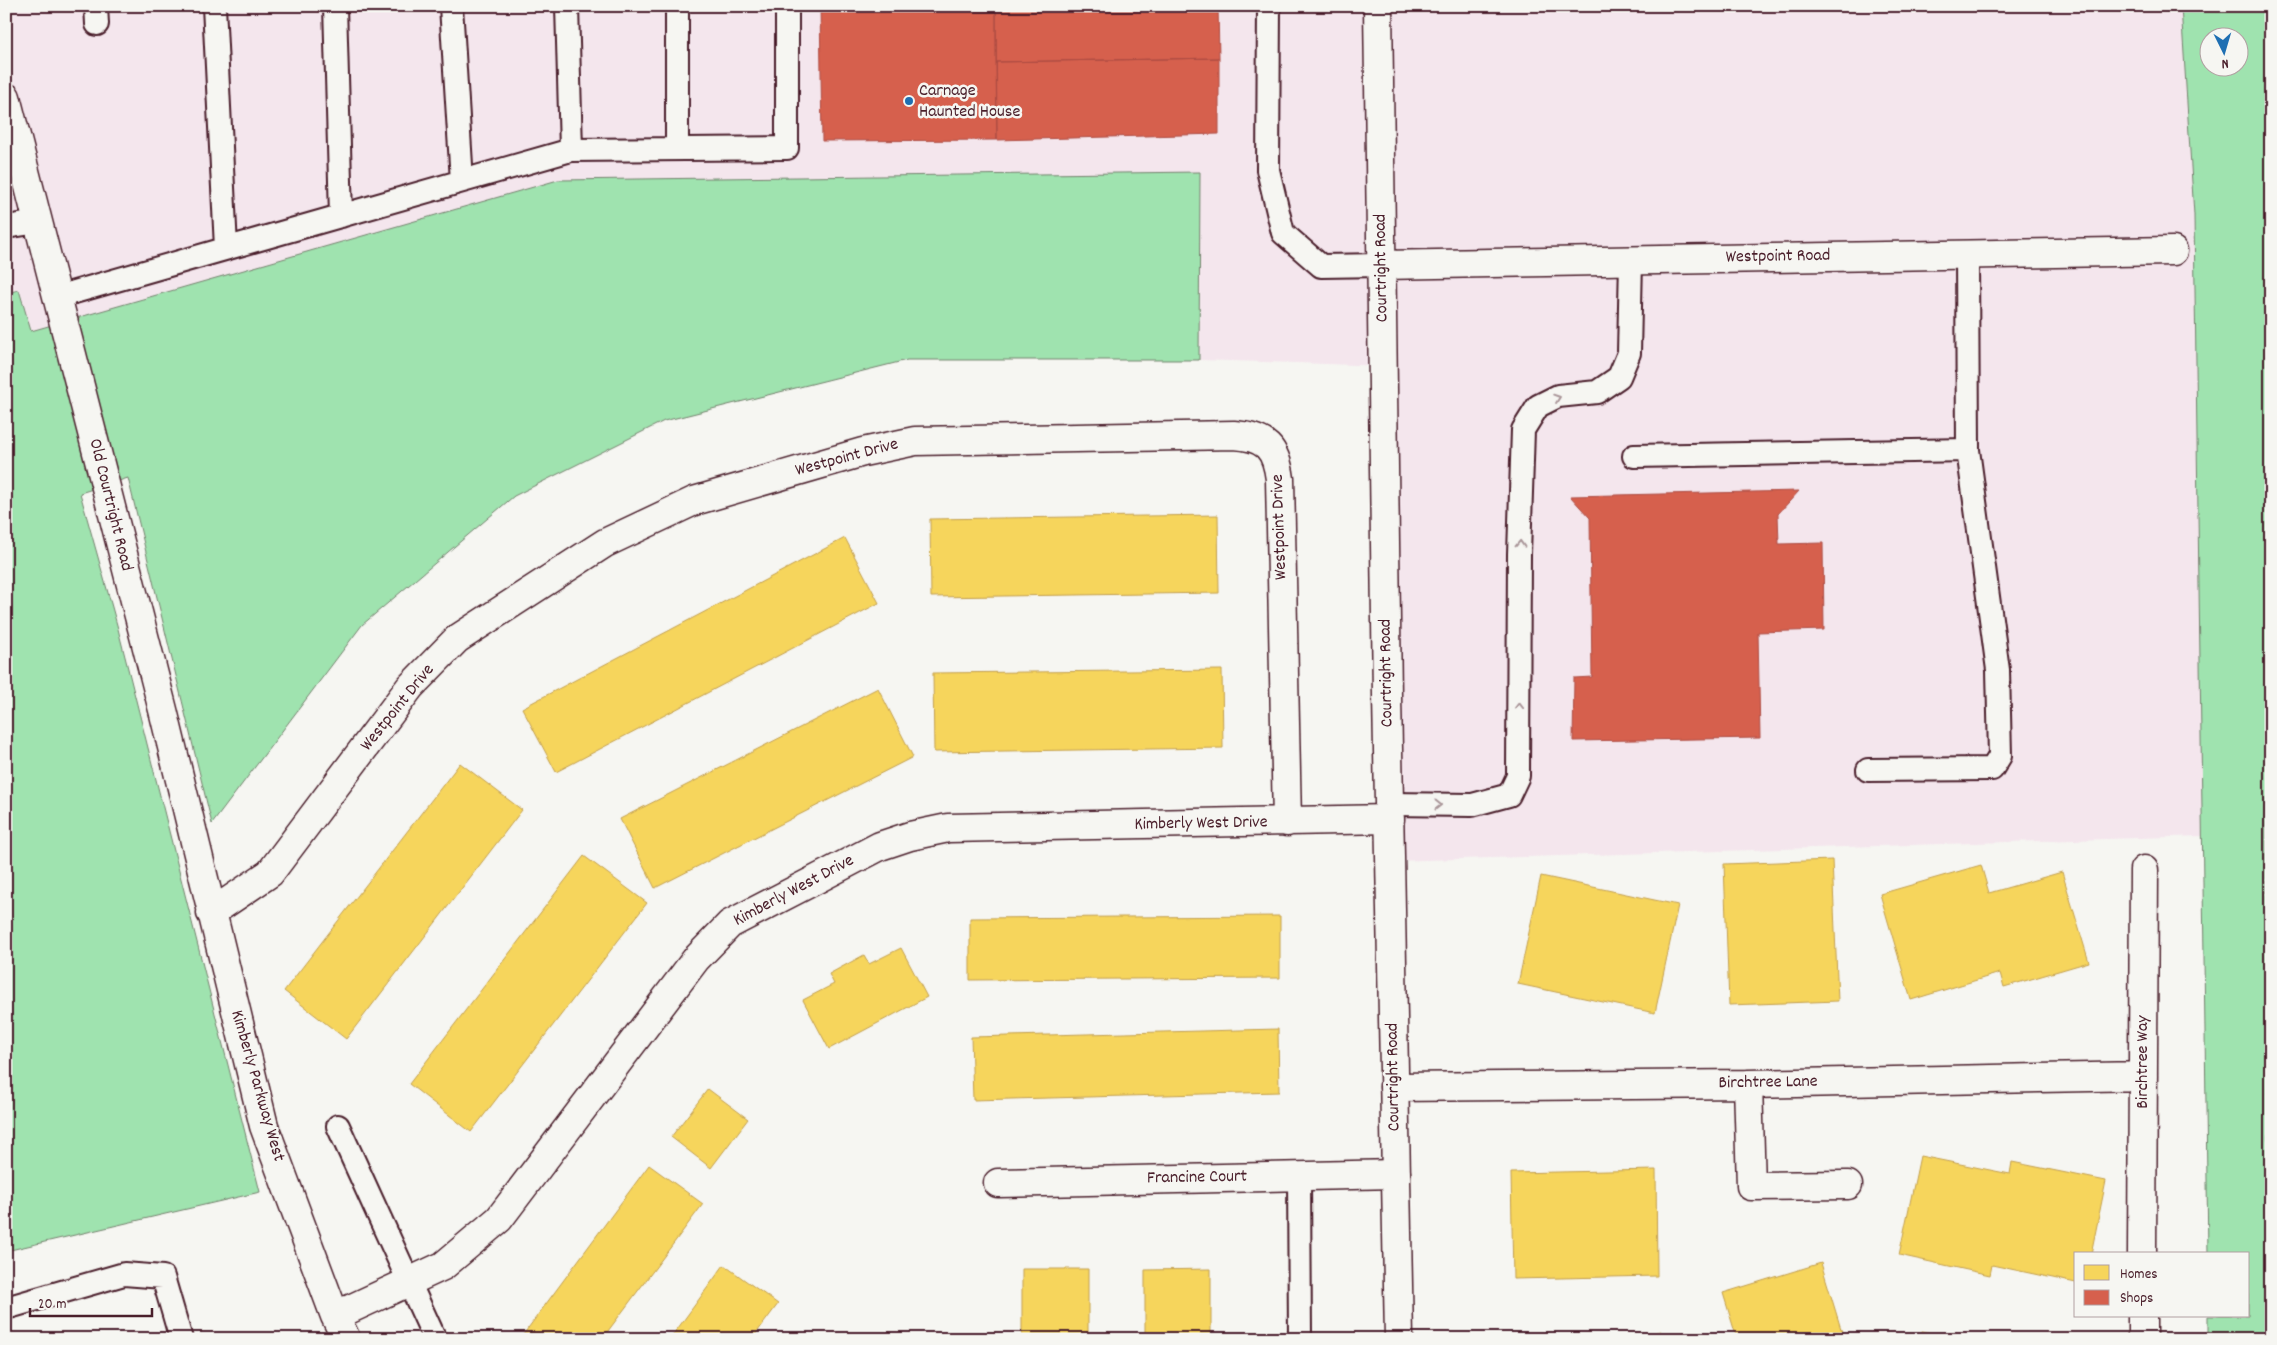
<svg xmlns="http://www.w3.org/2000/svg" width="2277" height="1345" font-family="Dekko,sans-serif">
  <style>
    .built { fill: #f4e6ed }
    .green { fill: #9fe3af; stroke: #74816d; fill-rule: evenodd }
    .homes { fill: #f6d55c; stroke: #c29e4d }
    .shops { fill: #d6604d; stroke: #ac4c43 }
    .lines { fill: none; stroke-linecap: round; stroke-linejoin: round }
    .service-casing { stroke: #4a1f2b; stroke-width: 26 }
    .minor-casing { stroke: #4a1f2b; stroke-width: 31 }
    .tertiary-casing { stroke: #4a1f2b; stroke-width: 31 }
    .service { stroke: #f6f6f2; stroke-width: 22 }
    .minor { stroke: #f6f6f2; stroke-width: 28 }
    .tertiary { stroke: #f6f6f2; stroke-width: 28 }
    .oneway { stroke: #a99598 }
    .poi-dot { fill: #1f6fb2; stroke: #f6f6f2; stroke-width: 2 }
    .labels { text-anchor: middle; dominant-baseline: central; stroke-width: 5; stroke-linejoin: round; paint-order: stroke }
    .poi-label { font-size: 18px; fill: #4a1f2b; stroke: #f6f6f2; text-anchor: start }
    .street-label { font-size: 18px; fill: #4a1f2b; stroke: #f6f6f2 }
  </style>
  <rect width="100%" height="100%" fill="#f6f6f2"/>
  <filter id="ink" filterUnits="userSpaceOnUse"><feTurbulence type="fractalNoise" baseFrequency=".02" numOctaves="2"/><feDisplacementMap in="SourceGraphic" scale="10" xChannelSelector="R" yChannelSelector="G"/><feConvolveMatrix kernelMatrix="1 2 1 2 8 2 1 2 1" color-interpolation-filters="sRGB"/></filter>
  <g filter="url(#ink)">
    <path class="built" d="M6 6H2181L2194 215 2204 836 1394 861 1387 366 1199 360 1200 172 558 180 30 331 19 290 6 293Z"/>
    <path class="green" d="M2181 6H2271V809L2266 822 2270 1339H2208V1316H2248V1254H2208L2194 215ZM2210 38H2240V68H2210Z
      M1200 172 1199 360H907L664 421 514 496 362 625 212 824 128 478 80 493 117 625 260 1192 6 1251V293L19 290 31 331 558 180Z"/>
    <path class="homes" d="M1218 515 1219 593 931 597 930 519Z
      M845 538 879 603 556 772 522 708Z
      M1222 670 1223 748 934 752 933 673Z
      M878 688 913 757 655 888 620 819Z
      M460 763 522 810 346 1039 284 991Z
      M584 856 647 903 471 1132 409 1084Z
      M1832 860 1838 1001 1729 1005 1724 864Z
      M1981 865 1989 893 2062 872 2089 962 2004 987 2000 973 1911 1000 1880 894Z
      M1541 876 1678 905 1655 1013 1518 984Z
      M1280 916V978L970 980V918Z
      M901 948 927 997 829 1049 803 1000 834 984 829 974 864 955 869 964Z
      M1278 1029 1279 1092 973 1100 971 1037Z
      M708 1089 748 1119 711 1168 671 1137Z
      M1920 1156 2010 1174 2012 1162 2106 1181 2091 1254H2076V1283L1992 1265 1990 1275 1899 1255Z
      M649 1165 703 1204 602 1339H520Z
      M1656 1170 1657 1276 1513 1279 1511 1173Z
      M1821 1263 1844 1339H1737L1723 1293Z
      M724 1265 778 1304 752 1339H670Z
      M1022 1269H1088V1339H1022Z
      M1211 1269V1339H1145V1270Z
      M1661 1331 1663 1339H1628Z
      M1922 1331 1956 1339H1920Z"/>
    <path class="shops" d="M820 6H996L997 140 822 141Z
      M996 6H1218L1219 58 996 62Z
      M1219 58V134L997 140 996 62Z
      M1799 491 1778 514 1779 544 1823 543 1824 630 1758 632 1760 738 1573 741 1574 678 1592 677 1590 518 1570 496Z"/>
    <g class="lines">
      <g class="service-casing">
        <path id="service" d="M96 6 97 24
          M214 6 226 248
          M335 6 341 216
          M451 6 462 181
          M567 6 571 150
          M677 6V149
          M1269 6 1268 170 1283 233 1321 266 1382 265
          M6 227 38 222
          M57 297 571 150 787 148V6
          M1634 456 1968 450
          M1868 770 1992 769 2000 756 1998 670 1968 450 1967 254
          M1390 804 1472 805 1509 795 1518 776 1519 554 1523 430 1538 406 1558 396 1597 392 1619 377 1629 353 1631 260
          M338 1126 435 1339
          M1299 1176 1300 1339
          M6 1308 124 1274 163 1277 181 1339"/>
      </g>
      <g class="minor-casing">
        <path id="minor" d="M6 97 163 710 264 1126 335 1316 346 1339
          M1382 265 2173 251
          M211 913 270 873 410 687 457 639 605 543 694 501 863 452 915 441 1234 435C1266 437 1276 448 1280 479L1287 822
          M1748 1084 1751 1186 1848 1185
          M1394 1087 1748 1084 2143 1076
          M998 1183 1396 1174
          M2142 1254 2144 870
          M335 1316 443 1266 499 1219 696 959 730 924 817 879 880 846 910 836 948 828 1390 819
          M2142 1339V1316"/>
      </g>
      <g class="tertiary-casing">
        <path id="tertiary" d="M1378 6 1387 696 1399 1339"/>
      </g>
      <use href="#service" class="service"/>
      <use href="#minor" class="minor"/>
      <use href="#tertiary" class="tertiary"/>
    </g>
    <defs><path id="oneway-chevron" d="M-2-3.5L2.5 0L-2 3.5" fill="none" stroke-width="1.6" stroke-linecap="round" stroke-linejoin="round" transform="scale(1.25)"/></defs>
    <g class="oneway">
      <use href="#oneway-chevron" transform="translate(1557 398) rotate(-19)"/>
      <use href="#oneway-chevron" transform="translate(1520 544) rotate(-88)"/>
      <use href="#oneway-chevron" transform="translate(1519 706) rotate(-90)"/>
      <use href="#oneway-chevron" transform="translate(1438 805) rotate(1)"/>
    </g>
  </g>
  <circle class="poi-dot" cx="909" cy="101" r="5"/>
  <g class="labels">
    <g class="poi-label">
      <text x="919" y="91">Carnage<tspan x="919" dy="21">Haunted House</tspan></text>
    </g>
    <g class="street-label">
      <text transform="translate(1778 257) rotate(-1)">Westpoint Road</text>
      <text transform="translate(1382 268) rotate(-91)">Courtright Road</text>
      <text transform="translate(847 458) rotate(-15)">Westpoint Drive</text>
      <text transform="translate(110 505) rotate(76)">Old Courtright Road</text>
      <text transform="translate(1280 527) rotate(-92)">Westpoint Drive</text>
      <text transform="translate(1387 673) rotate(-91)">Courtright Road</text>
      <text transform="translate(398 708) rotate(-51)">Westpoint Drive</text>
      <text transform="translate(1201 824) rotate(-1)">Kimberly West Drive</text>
      <text transform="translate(794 891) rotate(-28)">Kimberly West Drive</text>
      <text transform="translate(2143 1062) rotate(-90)">Birchtree Way</text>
      <text transform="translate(1394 1077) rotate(-91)">Courtright Road</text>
      <text transform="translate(1768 1083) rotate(-1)">Birchtree Lane</text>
      <text transform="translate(257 1086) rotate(74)">Kimberly Parkway West</text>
      <text transform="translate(1197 1178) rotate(-1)">Francine Court</text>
    </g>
  </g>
  <rect width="2277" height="1345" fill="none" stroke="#f6f6f2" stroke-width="25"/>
  <rect x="12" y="12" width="2252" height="1320" fill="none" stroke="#4a1f2b" stroke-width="2" filter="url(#ink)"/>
  <rect x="2074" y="1252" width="175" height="65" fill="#f6f6f2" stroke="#b1a0a2"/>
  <rect x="2084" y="1265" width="25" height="15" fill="#f6d55c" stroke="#b1a0a2"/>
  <text x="2120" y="1278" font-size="15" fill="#4a1f2b">Homes</text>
  <rect x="2084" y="1290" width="25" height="15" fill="#d6604d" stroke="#b1a0a2"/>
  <text x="2120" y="1302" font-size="15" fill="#4a1f2b">Shops</text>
  <g transform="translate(2224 52) rotate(175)"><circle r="24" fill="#f6f6f2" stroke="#b1a0a2"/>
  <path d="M0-4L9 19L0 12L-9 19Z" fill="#1f6fb2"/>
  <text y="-8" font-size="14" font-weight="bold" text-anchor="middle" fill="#4a1f2b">N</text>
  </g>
  <path d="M30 1308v8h122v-8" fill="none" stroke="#4a1f2b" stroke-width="2.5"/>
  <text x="38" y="1308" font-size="15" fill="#4a1f2b" stroke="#f6f6f2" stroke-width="4" paint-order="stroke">20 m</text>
</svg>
